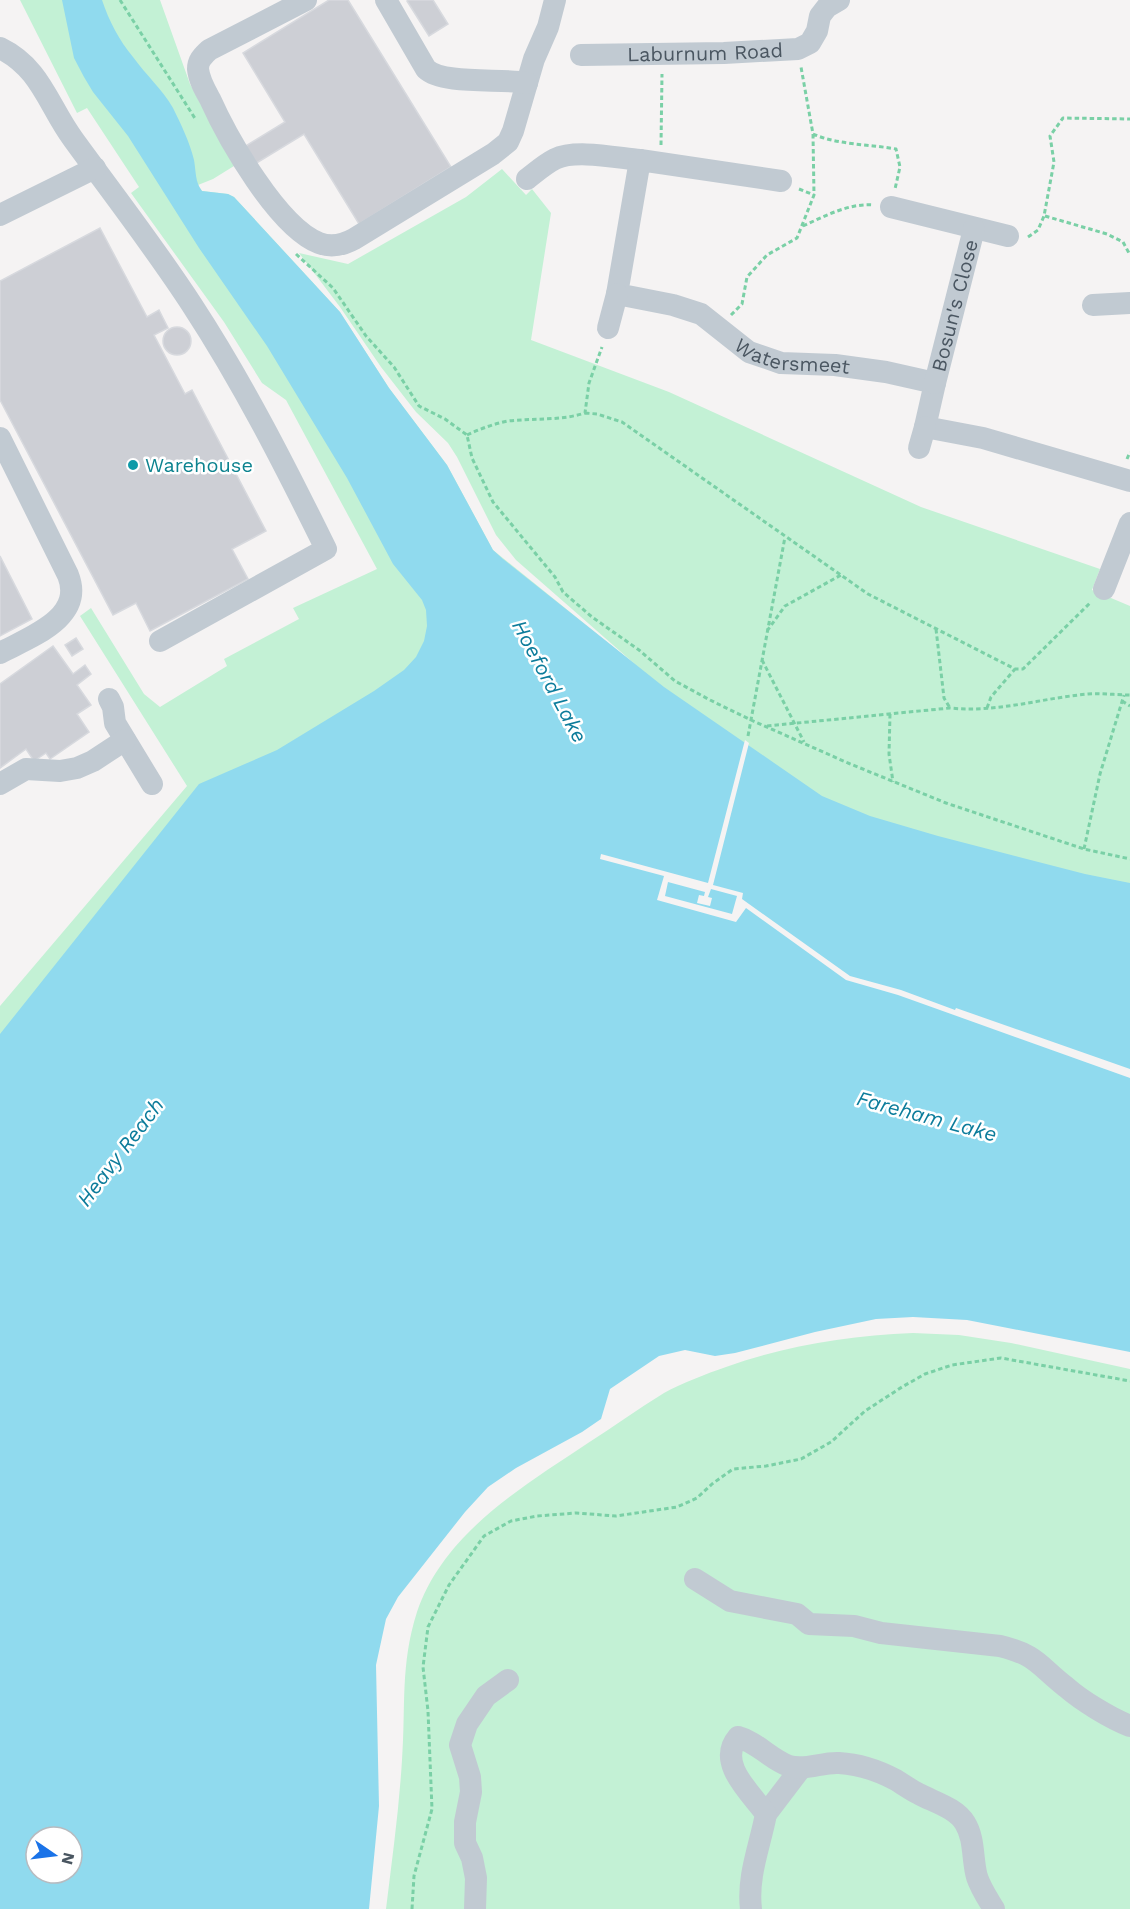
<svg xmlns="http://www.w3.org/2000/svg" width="1130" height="1909" font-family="'Work Sans',sans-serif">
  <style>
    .green { fill: #c3f1d5 }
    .water { fill: #90daee; fill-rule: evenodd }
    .pier { fill: #f5f3f3; fill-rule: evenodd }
    .building { fill: #cdcfd5; stroke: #d7d9de; stroke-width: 1.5 }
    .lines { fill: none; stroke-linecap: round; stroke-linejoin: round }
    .path { stroke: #7ad0a6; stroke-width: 3; stroke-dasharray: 4.5 3; stroke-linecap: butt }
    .minor { stroke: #c1cad2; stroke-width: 22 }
    .culture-dot { fill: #0f9aa8; stroke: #fff; stroke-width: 2 }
    .labels { text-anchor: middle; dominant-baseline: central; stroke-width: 5; stroke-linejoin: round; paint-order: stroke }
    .street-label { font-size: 20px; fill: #4a5661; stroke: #fff }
    .culture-label { font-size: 20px; fill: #0d838f; stroke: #fff; text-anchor: start }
    .water-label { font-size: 21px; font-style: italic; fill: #0c7c9b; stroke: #fff }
  </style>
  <rect width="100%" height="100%" fill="#f5f3f3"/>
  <path class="green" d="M20 0H160L190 84 234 166 213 179 198 185 202 191 228 194 234 197 340 312 389 388 447 465 493 550 637 666 516 560 496 535 457 457 448 443 416 412 381 367 340 307 299 253 348 264 466 197 502 169 526 195 532 189 551 213 531 340 669 392 921 507 1100 569 1092 590 1130 606V1074L0 1209V1006L187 786 80 616 91 608 144 694 160 707 227 666 224 659 299 619 293 608 377 569 286 400 262 383 224 322 131 193 139 187 87 108 77 113Z
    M913 1333 959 1335 1011 1343 1130 1369V1909H386C392 1860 399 1810 402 1760 406 1707 400 1665 417 1612 444 1533 522 1487 588 1443 613 1427 638 1409 664 1393 682 1383 706 1374 726 1367 788 1345 848 1336 913 1333Z"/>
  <path class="water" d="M62 0H102C109 21 119 40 133 57 146 75 162 89 173 108 181 124 190 143 194 160 196 171 195 182 202 191L228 194 234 197 340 312 389 388 447 465 493 550 503 559 664 687 822 796 870 816 938 836 1085 874 1130 883V1352L967 1320 913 1317 876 1319 815 1332 735 1353 715 1356 685 1350 659 1356 610 1389 601 1419 582 1432 516 1468 488 1487 465 1512 398 1597 386 1619 376 1665 379 1806 369 1909H0V1034L199 784 277 750 374 691 404 670 416 657 424 641 427 626 426 610 422 600 393 564 347 478 267 346 199 248 128 136 93 92 84 77 74 58ZM36 1837H72V1873H36Z"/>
  <path class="pier" d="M745 740 749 743 713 885 743 893 742 899 850 976 901 990 955 1010 956 1008 1130 1069V1078L898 995 846 980 746 908 736 922 657 900 664 876 600 859 601 854 708 883ZM668 882 705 892 704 896 699 895 697 903 710 906 712 898 708 897 711 889 737 896 732 914 665 896Z"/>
  <path class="building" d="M329 0H348L451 167 359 224 304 134 255 164 244 147 285 122 243 53Z
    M408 0H433L448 24 429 36 407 1Z
    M100 228 147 317 159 310 168 328 154 335 185 394 192 390 266 531 232 549 248 579 150 631 136 603 113 615 0 400V281Z
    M163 341a14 14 0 1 1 28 0a14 14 0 1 1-28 0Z
    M0 556 32 619 0 636Z
    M76 638 83 649 72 656 65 645Z
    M53 646 73 674 85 665 91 674 77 685 91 705 77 714 89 732 50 759 46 753 34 761 26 749 0 768V684Z"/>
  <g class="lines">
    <path class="path" d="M120 0 196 120
      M813 134C838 145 868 144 896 149L900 167 895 189
      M661 145 662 74
      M799 189 814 195
      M1045 216 1107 234 1123 242 1130 255
      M803 226C825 216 849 203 873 205
      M1028 237 1038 230 1044 216 1054 162 1050 136 1063 118 1130 119
      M296 254 333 288 366 336 394 367 419 406 445 419 467 435 472 458 493 502 555 577 563 592 592 617 639 650 675 681 710 700 751 720 848 763 946 803 1084 849 1130 859
      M731 315 742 304 747 277 767 255 797 238 814 195 813 134 801 67
      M585 413 597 414 622 422 868 594 1015 669H1023L1091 602
      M467 435C480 429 493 424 508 421 534 418 560 421 585 413L589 383 602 347
      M1127 459 1130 452
      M936 629 944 698 950 708
      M767 631 785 606 841 575
      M762 660 804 742
      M1122 701 1130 706
      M987 708 991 697 1015 669
      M890 714 889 754 893 782
      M767 726 950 708C997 713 1042 698 1088 694 1102 693 1116 695 1130 695
      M748 736 785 537
      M1084 849 1100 774 1124 695
      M412 1909 414 1876 432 1809 428 1711 423 1667 428 1627 449 1585 484 1536 511 1521 537 1516 576 1513 616 1516 677 1507 697 1498 712 1484 733 1469 766 1466 801 1459 831 1442 865 1411 902 1387 925 1374 952 1365 1001 1358 1130 1381"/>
    <g class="minor">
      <path d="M306 0 209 50C203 56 198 60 198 69 199 80 205 90 210 99 228 139 278 227 319 243 332 248 343 245 354 239L493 154 508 142 513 131 534 59 548 27 555 0"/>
      <path d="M386 0 426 69C443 85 502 78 527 83"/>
      <path d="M0 48C41 68 48 105 73 139 113 194 155 248 192 305 243 383 285 466 326 549L160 641"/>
      <path id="s1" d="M581 55 724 53 798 49 810 43 817 31 820 16 827 7 839 0"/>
      <path d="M527 179C536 172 545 164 555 159 576 149 617 158 640 160"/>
      <path id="s2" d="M781 181 640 160 617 294 673 305 701 314 749 352 781 363 835 365 886 372 935 383 925 427 983 438 1130 481"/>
      <path d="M891 207 1008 236"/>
      <path d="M0 215 95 168"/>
      <path d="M1093 305 1130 303"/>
      <path d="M608 328 617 294"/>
      <path id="s3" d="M935 383 974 229"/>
      <path d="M0 438 68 575C85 618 30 637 0 653"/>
      <path d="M919 448 925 427"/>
      <path d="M1104 589 1130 523"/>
      <path d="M109 699 113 707 115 723 152 784"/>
      <path d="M0 784 26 769 60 771 77 768 93 761 125 740"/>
      <path d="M695 1579 730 1601 797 1614 809 1624 854 1626 881 1633 1000 1646C1037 1655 1038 1665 1066 1687 1082 1701 1110 1718 1130 1726"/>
      <path d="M766 1814 801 1768"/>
      <path d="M475 1909 476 1878 472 1858 465 1843V1822L471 1792 470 1777 460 1745 467 1724 486 1696 508 1680"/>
      <path d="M751 1909C747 1876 760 1846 766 1814 751 1793 716 1763 738 1737 757 1742 770 1759 789 1766 805 1771 822 1762 839 1763 858 1764 879 1771 896 1780 904 1785 911 1790 919 1794 934 1802 956 1808 965 1823 975 1839 972 1860 977 1877 981 1889 988 1899 994 1909"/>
    </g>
  </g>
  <circle class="culture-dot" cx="133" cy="465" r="6"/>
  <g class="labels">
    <g class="street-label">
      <text stroke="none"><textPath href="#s1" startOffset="124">Laburnum Road</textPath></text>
      <text stroke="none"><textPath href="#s3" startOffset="80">Bosun's Close</textPath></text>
      <text stroke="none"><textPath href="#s2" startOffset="470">Watersmeet</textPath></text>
    </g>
    <g class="culture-label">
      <text x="145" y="465">Warehouse</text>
    </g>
    <g class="water-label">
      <text transform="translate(550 681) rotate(62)">Hoeford Lake</text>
      <text transform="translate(927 1116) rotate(15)">Fareham Lake</text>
      <text transform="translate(120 1152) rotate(-53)">Heavy Reach</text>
    </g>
  </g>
  <g transform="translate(54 1855) rotate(104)"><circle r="28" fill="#ffffff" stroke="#b7bbc0" stroke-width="1.5"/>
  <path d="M0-4.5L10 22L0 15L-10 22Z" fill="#1a73e8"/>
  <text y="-9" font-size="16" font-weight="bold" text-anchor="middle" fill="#4a5661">N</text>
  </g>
</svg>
